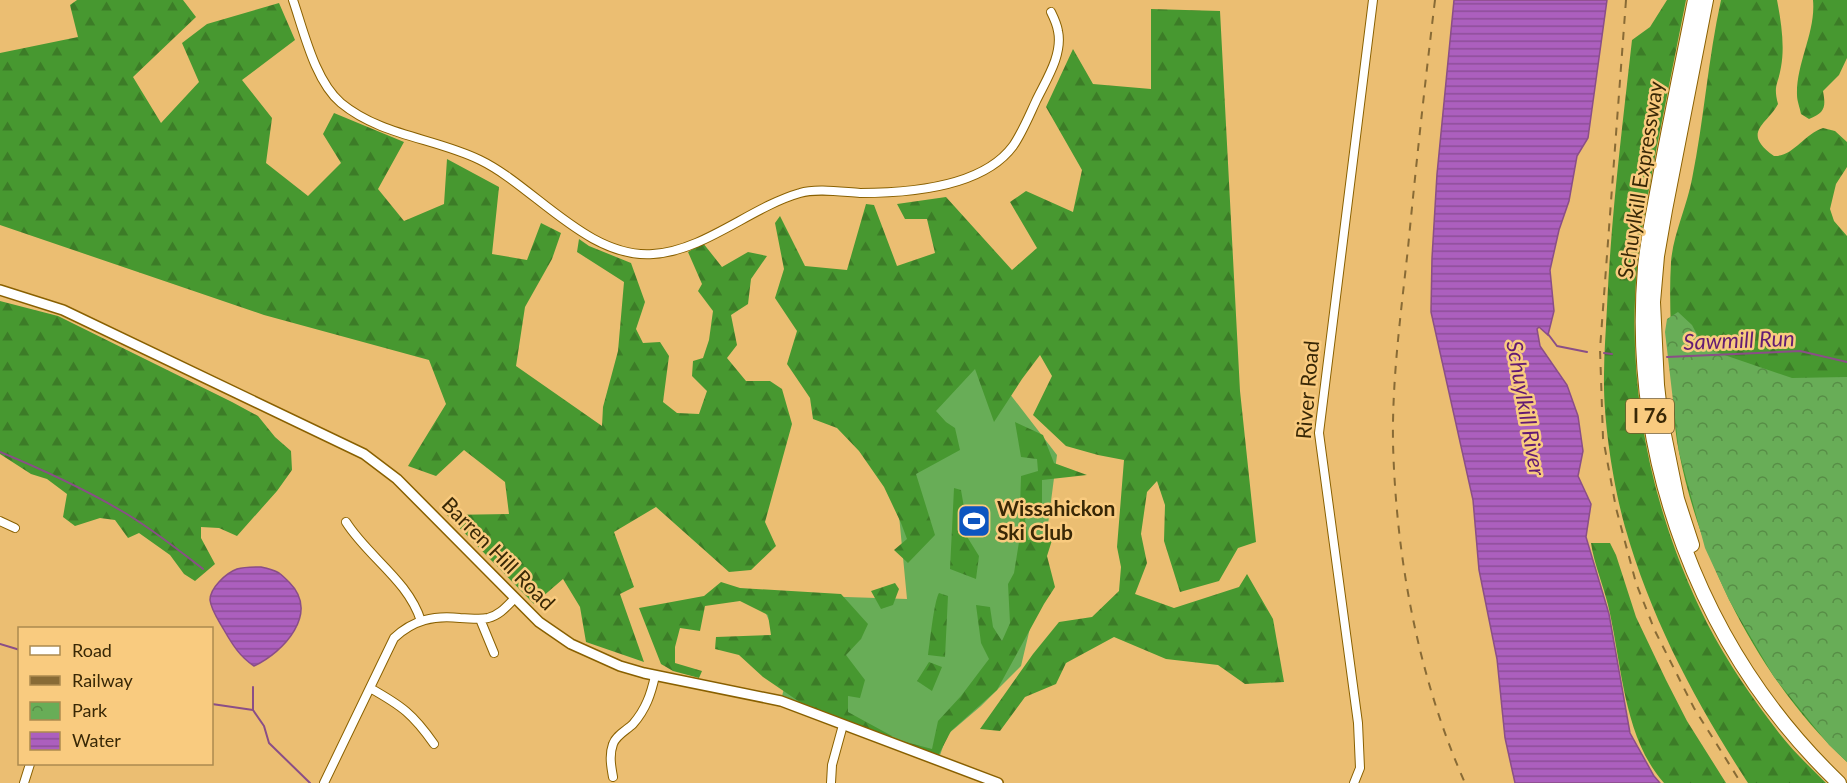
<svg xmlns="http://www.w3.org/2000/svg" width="1847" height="783" viewBox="0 0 1847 783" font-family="Lato,sans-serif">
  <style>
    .grass { fill: #68ad57 }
    .forest { fill: url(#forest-firs) }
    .park { fill: url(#park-crowns) }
    .water { fill: url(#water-rules); stroke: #8a4e87; stroke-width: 1.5 }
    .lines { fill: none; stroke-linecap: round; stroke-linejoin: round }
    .stream { stroke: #8a4e87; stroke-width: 2 }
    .minor-casing { stroke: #896000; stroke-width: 10 }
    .tertiary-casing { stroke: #896000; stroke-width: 12 }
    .motorway-casing { stroke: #896000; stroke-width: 16 }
    .minor { stroke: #fff; stroke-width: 8 }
    .tertiary { stroke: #fff; stroke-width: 9 }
    .motorway { stroke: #fff; stroke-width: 14 }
    .rail { stroke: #886b36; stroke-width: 2; stroke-dasharray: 8 8; stroke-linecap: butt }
    .labels { text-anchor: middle; stroke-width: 5; stroke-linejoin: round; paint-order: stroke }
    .shield { fill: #f9cb7f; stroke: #73592a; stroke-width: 1.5 }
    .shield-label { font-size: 20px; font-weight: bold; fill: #392806 }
    .street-label { font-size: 21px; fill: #392806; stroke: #f9cb7f }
    .poi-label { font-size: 21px; font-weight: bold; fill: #392806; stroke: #f9cb7f; text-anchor: start }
    .water-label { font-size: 22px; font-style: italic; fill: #631b73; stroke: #f9cb7f }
  </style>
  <defs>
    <pattern id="forest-firs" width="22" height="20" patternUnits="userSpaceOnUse" patternTransform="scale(1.5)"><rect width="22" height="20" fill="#479830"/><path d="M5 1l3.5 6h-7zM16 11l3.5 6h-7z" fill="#3c7c27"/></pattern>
    <pattern id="park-crowns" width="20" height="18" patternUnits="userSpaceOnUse" patternTransform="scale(1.5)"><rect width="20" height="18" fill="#68ad57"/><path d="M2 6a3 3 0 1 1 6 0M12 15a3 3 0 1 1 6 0" fill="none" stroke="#578d46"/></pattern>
    <pattern id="water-rules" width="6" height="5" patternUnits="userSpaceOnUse" patternTransform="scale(1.5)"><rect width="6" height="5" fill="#ac5fbe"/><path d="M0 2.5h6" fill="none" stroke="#8d4e98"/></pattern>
  </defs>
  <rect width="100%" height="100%" fill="#ebbe72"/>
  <path class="grass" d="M979,358L1003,385L1057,455L1040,586L1021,666L981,706L947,735L938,761L804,707L782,696L790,666L757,594L907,599L892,442L899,368Z"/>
  <path class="forest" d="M77,0H183L196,17L133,77L161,123L199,82L182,43L207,24L279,3L295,40L242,80L272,118L266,163L308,196L341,163L323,134L334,113L404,142L378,189L404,221L444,204L447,159L499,187L492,254L527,260L541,223L561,233L552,259L525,307L516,366L602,426L603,407L618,351L624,282L577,252L579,239L589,246L631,263L645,302L636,329L643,343L660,342L669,356L663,402L677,413L699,414L707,391L692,376L693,361L703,358L709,340L713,311L698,291L702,284L688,252L703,243L722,267L748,252L767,256L751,279L748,304L731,315L737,345L727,358L746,381H770L782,389L792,424L765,522L776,546L751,570L729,572L656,507L614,532L634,587L620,594L644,662L586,642L580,607L563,579L534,604L447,515L509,514L505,482L464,450L436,476L408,466L446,404L429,360L264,315L0,225V53L78,37L70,5Z
    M1667,0H1686C1676,50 1666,101 1656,151C1649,190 1641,229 1637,268C1626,390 1652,514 1707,623C1727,662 1753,699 1779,733C1793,751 1810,767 1826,783H1748L1746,780C1695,701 1651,619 1625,527C1613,484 1603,420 1604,375C1604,352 1606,329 1607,307C1611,217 1622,129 1632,40L1650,27Z
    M1721,0H1777C1781,21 1785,46 1781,67C1778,85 1773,85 1778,104C1768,124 1740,132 1774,156C1793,157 1804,134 1823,128L1835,131L1847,142V167L1836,184L1830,209L1834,221L1847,236V762C1763,684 1701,565 1679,452C1673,423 1673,392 1672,362C1671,329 1669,295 1671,262C1673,235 1687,206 1692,179C1704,120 1708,59 1721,0Z
    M1813,0H1847V58L1839,75L1823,91C1826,107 1825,113 1809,119L1801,114C1800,108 1797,101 1797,95C1796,63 1816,32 1813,0Z
    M1151,9L1220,11L1240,391L1256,542L1238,548L1219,581L1180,592L1164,541L1165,505L1157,481L1147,492L1141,534L1147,563L1135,594L1174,608L1239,587L1247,574L1273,619L1284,682L1245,684L1218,665L1166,659L1114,637L1066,663L1056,684L1025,697L1000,731L980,729L1033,654L1059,622L1092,617L1119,591L1121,567L1117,547L1124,460L1098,455L1066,446L1033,415L1052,376L1040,355L1022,379L994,422L975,369L936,411L946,422L955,428L960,450L916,474L935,535L908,563L894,550L907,539L901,523L884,487L859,451L837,428L813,419L810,398L787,364L797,331L775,298L784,269L775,223L780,216L805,266L847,270L866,204L874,205L897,266L935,253L927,219H905L897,204L946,197L1012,270L1037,248L1010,202L1026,191L1073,212L1082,170L1046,107L1073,49L1093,84L1151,89Z
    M0,301L58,316L232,402L258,416L275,437L291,451L292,470L277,491L237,536L219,528L201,527V538L215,564L195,581L184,574L170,555L139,533L128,538L115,520L100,518L75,526L63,517L67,494L47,479L31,474L0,454Z
    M1015,422L1043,435L1054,463L1087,475L1042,480V503L1024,512L1028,540L1053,537L1047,556L1055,587L1044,604L997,690L951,731L938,756L898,743V740L932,749L938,721L961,696L989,659L981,643L976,605L990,607L993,627L1002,641L1010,623L1008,584L1014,573L1019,542L1021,476L1038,471L1037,459L1021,457Z
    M954,488L961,490L966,519L961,527L979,556L976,579L950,569Z
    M1591,543H1610L1616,555L1636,617L1666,680L1687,721L1726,783H1664C1623,737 1622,663 1608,605C1603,584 1594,564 1591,543Z
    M721,582L740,588L841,594L868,624L861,639L846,655L865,680L860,698L848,696V712L892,736L889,738L810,709L763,677L739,655L715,649L716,637L771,635L768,615L740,601L705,606L700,631L680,628L675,647V663L702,671L699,678L673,671L661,664L639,608L704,596Z
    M895,583L899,589L893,605L881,609L871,591Z
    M939,593L948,596L945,657L928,655C930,642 934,601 939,593Z
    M929,662L942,667L932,691L917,681Z"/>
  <path class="park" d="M1678,312L1692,325L1704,348L1792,378L1847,377V762L1829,745L1774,677L1729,600L1705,548L1679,452L1665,332L1667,319Z"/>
  <path class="water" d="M1454,0H1607L1588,138L1577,156L1569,201L1559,230L1550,270L1554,311L1548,335L1539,327L1537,329L1540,346L1567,385L1578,416L1583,451L1578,476L1591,504L1586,537L1609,614L1630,733L1654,776L1660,783H1515L1505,738L1497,659L1479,570L1473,500L1431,312L1432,258L1437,174Z
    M261,567C266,568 274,570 279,573C282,575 286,579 289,582C320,613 284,652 254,666C240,657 232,644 224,630C219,621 211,610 210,600C210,588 226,573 237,569C244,567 254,567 261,567Z"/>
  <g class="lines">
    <path class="stream" d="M1548,334L1557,346L1587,352
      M1604,353L1612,354
      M1667,357L1800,351L1847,362
      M0,452C41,469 82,488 120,510C150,527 177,549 203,569
      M0,644L20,650
      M253,687V710
      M212,704L253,710L264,726L269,743L310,783"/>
    <g class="minor-casing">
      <path id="minor" d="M293,0C304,32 315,81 341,103C381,136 435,138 480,160C534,186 588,259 653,254C704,251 751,207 800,193C816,188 843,192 860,193C908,193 982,188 1013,146C1022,133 1029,116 1036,101C1046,80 1063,55 1058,31C1057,25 1054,18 1051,12
        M0,521L15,528
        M346,522C368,557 408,580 421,621
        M480,619L494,653
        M370,688C402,706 413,714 434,744
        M613,777C611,766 609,755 613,744C616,735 627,730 633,724C646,709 651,694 655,676
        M24,783L30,764
        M324,783L394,638C413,620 434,615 460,618C469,618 479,620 488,618C500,615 507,606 515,598
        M831,783L832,765L843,725
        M1354,783L1360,768L1358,723L1319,433L1373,0"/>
    </g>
    <g class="tertiary-casing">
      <path id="tertiary" d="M0,290L63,310L364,454L397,479L539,622L571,644L620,666L644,673L781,701L998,783"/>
    </g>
    <g class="motorway-casing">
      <path id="motorway" d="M1695,0C1683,61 1670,121 1659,182C1654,210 1648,238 1645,267C1629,458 1700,650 1839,783
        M1692,545L1677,499L1661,420L1657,385L1653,302L1657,256L1665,210L1706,0"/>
    </g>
    <use href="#minor" class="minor"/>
    <use href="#tertiary" class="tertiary"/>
    <use href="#motorway" class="motorway"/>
    <path class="rail" d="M1435,0C1425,83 1416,165 1408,248C1401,313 1392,378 1393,443C1396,558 1418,677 1465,783
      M1626,0L1600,349L1603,438L1616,508L1636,583L1655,631L1694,708L1741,783"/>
  </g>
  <defs>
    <g id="stadium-square" transform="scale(1.725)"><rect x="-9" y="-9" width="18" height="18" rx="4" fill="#0d55c0" stroke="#f9cb7f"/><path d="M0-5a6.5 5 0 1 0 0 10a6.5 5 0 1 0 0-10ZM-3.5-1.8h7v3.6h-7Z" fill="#fff"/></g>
  </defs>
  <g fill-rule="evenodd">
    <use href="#stadium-square" x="974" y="521"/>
  </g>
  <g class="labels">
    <rect class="shield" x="1626" y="399" width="48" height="34" rx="4.5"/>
    <g class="shield-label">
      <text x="1650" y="423">I 76</text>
    </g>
    <g class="street-label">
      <text transform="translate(1641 180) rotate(-81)" y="7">Schuylkill Expressway</text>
      <text transform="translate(1308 390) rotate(-85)" y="7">River Road</text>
      <text transform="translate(498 554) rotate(45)" y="7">Barren Hill Road</text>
    </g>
    <g class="poi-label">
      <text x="997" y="516">Wissahickon<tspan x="997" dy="24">Ski Club</tspan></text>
    </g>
    <g class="water-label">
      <text transform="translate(1739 340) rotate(-2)" y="8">Sawmill Run</text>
      <text transform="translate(1526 408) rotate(80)" y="8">Schuylkill River</text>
    </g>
  </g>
  <rect x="18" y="627" width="195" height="138" fill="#f9cb7f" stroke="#ac8a4f" stroke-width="1.5"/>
  <rect x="30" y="646" width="30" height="9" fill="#ffffff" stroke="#ac8a4f" stroke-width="1.5"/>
  <text x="72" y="657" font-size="18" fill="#392806">Road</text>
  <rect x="30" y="676" width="30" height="9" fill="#886b36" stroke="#ac8a4f" stroke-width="1.5"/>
  <text x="72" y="687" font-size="18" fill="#392806">Railway</text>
  <rect x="30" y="702" width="30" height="18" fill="url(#park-crowns)" stroke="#ac8a4f" stroke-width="1.5"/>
  <text x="72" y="717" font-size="18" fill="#392806">Park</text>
  <rect x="30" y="732" width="30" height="18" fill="url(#water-rules)" stroke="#ac8a4f" stroke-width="1.5"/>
  <text x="72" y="747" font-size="18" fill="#392806">Water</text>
</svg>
